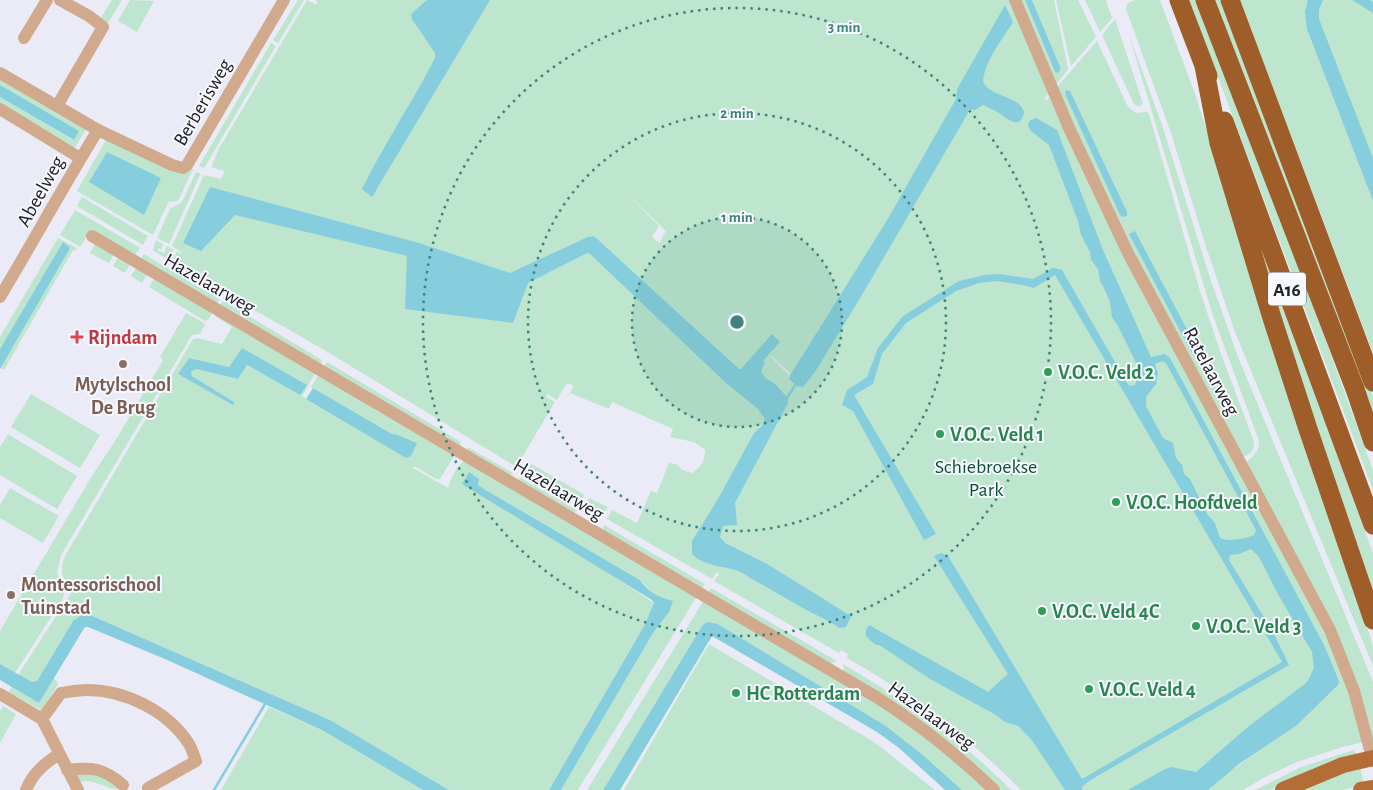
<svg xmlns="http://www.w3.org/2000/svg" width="1373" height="790" viewBox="0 0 1373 790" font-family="'Alegreya Sans',sans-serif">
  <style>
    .green { fill: #bee5ce; fill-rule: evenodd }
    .water { fill: #86cedd; fill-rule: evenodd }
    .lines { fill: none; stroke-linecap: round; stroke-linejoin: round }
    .stream { stroke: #86cedd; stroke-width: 2.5 }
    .minor { stroke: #d1a98d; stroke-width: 12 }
    .major { stroke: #b46d36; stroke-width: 16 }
    .highway { stroke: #9e5d29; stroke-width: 19 }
    .ring { fill: none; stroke: #3e847d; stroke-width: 2.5; stroke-dasharray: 2.5 5 }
    .health-dot { fill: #e0444e; stroke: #f8f9ff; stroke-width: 2 }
    .education-dot { fill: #8d6e63; stroke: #f8f9ff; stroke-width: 2 }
    .leisure-dot { fill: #2e9e5b; stroke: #f8f9ff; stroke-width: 2 }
    .labels { text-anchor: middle; stroke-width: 4; stroke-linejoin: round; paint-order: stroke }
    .shield { fill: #f8f9ff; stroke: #616266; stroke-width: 1 }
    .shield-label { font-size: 19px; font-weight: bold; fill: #202124 }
    .street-label { font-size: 20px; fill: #202124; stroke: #f8f9ff }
    .health-label { font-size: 20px; font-weight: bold; fill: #be3a42; stroke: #f8f9ff; text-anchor: start }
    .leisure-label { font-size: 20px; font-weight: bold; fill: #27864d; stroke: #f8f9ff; text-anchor: start }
    .education-label { font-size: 20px; font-weight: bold; fill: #785e54; stroke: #f8f9ff }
    .park-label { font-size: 20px; fill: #085234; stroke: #f8f9ff }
    .centre { fill: #3e847d; stroke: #f8f9ff; stroke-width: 2.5 }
    .ring-label { font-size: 15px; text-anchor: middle; font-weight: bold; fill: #3e847d; stroke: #f8f9ff; stroke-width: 4; stroke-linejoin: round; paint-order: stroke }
  </style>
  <rect width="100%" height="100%" fill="#eaebf6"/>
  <path class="green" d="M112,0H122L108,23L100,19Z
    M130,0L154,1L137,32L118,21Z
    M298,0H304L278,43L273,40Z
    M307,0L316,5L318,2L315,0H1010L1048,94L1045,98L1046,101L1049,97L1337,656L1364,742L1342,747L1297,762L1267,776L1243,790H1208L1224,776L1254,754L1339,681L1331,663L1197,790H1021C969,737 911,694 847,658L848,654L841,650L839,653L714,581L719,574L717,572L712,579L607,519L612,510L637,523L651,491L657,493L669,463L676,464L682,470L692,473C701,467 705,461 705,450L694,442L670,437L673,429L612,402L609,409L570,393L574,386L567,383L557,400L547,394L546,397L555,402L518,464L515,466L326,351L171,262L177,251L180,254L181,252L172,246L204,175L221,179L225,171L211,167L220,147ZM621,188L666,231L659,243L652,237L659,226ZM779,342L769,354L790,373L789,375L761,347Z
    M1020,0H1025L1055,72L1058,73L1061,69L1032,0H1054L1068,68L1067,71L1055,86Z
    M1056,0H1078L1096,37L1071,66Z
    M1085,0H1106L1111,15L1113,17L1100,32Z
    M1134,0H1160L1195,94L1373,646V666L1235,332L1206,247L1171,133L1126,9L1127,4Z
    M1189,0H1196L1305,284L1373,470V490Z
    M1212,0H1223L1354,344L1373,397V425Z
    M1240,0H1373V353Z
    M1115,19L1143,104L1140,106H1136L1133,102L1102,35Z
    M1129,35L1162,125L1210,278L1238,357L1371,677L1373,682V739L1368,719L1246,463C1253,455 1259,453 1259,441L1212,313Z
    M1097,41L1128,107L1136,113L1147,112L1149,114L1199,288L1221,354L1254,442C1254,450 1251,456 1242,456L1157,299L1056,88Z
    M271,43L276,46L204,168L199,166Z
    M0,76L86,129L74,149L0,104V97L73,140L78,131L0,85Z
    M107,138L193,169L178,201L172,202L169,201L153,235L77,191Z
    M196,172L201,174L200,175L169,244L157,238L170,209L182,202Z
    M1235,179L1373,553V597Z
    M82,197L148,236L143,245L77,206Z
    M75,210L140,248L135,255L91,229L80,247L60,235Z
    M58,238L77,248L75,251L73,250L4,370L0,368L63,243L0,349V337Z
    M156,240L163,244L161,250L158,248V251L164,253L167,246L174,250L168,260L153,250Z
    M95,244L114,254L109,263L90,253Z
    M144,254L219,299L218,304L141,259Z
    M118,258L130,264L125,273L113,266Z
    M136,268L147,275L142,283L131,276Z
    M154,279L213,312L208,320L205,321L149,287Z
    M222,302H225L322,360L321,365L220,306Z
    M186,313L204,323L205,325L200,334L192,335L61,555L57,572L64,594L62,600L15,673L0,664V631L92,476L117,438L163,360L160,357Z
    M217,313L316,372L302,396L406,458L411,456L395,434H392L311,387L319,374L377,411L455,454L440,479H436L414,466L413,468L448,488C450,479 457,466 464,461L697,596L578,790H561L653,633L669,612L640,580L484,489L478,485L469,472L466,479L654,603L644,626L549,790H449L330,720L90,615L73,621L37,681L32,682L18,675L71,593C62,580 59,571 65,556L193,339L197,338L222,344L232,327L215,316ZM242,348L300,395L247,365L238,379L196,369L191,372L192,376L234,402L178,374L189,358L229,367Z
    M327,362L461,442L459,446L324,367Z
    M31,394L100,435L80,468L11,427Z
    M8,434L77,476L57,509L0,475V447Z
    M468,447L513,473L509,475L465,451Z
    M528,462L585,495L582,500L578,502L525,472L524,468Z
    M519,477L577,510L573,513L519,481Z
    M10,488L59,516L43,543L0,518V505Z
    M589,498L608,507L604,513L600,514L585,506Z
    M604,525L705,584L701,590L603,531Z
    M711,588L837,661L829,664L707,594Z
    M704,600L894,712L990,790H962L924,756L886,726L718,624L702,626L603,790H587Z
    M709,644L874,742L935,790H624Z
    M843,664C904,700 961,739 1011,790H1000L844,672Z
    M54,678L58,684L44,708L41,710L8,692L12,687L39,703Z
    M3,706L16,714L0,743V711Z
    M269,707L322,730L423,790H221Z
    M1354,750L1357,755L1290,780L1271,790H1255L1301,767Z
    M1360,766L1364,785L1342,790H1291Z
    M97,772L121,789C110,790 106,786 96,783C90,781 85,781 79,782L75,773Z"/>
  <path class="water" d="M427,0H490L372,197L362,189C384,144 412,103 435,58V53L412,19L411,14Z
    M1025,0H1032L1061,69L1058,73L1055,72Z
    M1308,0H1323L1319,10V19L1373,158V201L1307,29L1305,12Z
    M1352,0H1370L1373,2V13Z
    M1005,5L1013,22C1002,40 985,60 983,82C992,98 1019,95 1024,112C1021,131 1007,119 999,113C994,110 988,107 983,105L975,110L968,109V113L862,295L815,372L803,387L797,386L789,379L791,374L886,222L956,99L957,89Z
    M0,85L79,131L74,140L0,97Z
    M1067,90L1070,91L1127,212V216L1123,217L1120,215L1066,96L1065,92Z
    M1036,118L1057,130L1103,250L1151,357L1165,354L1170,358L1324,645L1339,681L1338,685L1297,725L1239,764L1208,790H1128L1163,770L1171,767L1196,772L1249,726L1305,684L1309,679L1314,667L1312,652L1279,596L1259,557L1251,549L1239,554L1230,555L1229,560L1273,632L1289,665L1089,781L1082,787V790H1065L1031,739L1018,726L1005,722L996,715L930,679L881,646L874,644L866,636V630L869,625L988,692L1008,674L934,556L941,553L948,556L1082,779L1282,662L1055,275L1034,288L1023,285L997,281L979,283L956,291L906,323L882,354L873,384L854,395L936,534L924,540L853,411L842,405L847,390L867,377L878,348L903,316L959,281L985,275L999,274L1033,279L1053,268L1062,270L1127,383L1130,386L1135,385L1140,371L1118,326L1112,317L1110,302L1103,286L1100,281L1098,269L1091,260L1090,252L1081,235L1078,221L1049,145L1031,131L1028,126L1029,121ZM1162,361L1166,363L1256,530L1254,535C1245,539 1228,542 1220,538L1215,523L1207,514L1190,479L1184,474L1182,465L1176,458L1173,443L1163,438L1146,406V397L1156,384L1158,373L1155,364Z
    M107,152L161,178L144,215L89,182Z
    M210,187L419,243L510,273L588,237L594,236L739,369H741L772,334L780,342L763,361L765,362L761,371L765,378L774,383L788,398V403L735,503L737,525L723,526L720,537L725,543L767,564L851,616L846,627L839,628C830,621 822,618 812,613C791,602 771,589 750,578C735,564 707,570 692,554V541L718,499L754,433L762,426L765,419L758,409L725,382L590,254L587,253L528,283L513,323L405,309L407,256L235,215L201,251L183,243Z
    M1135,231L1201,356L1199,359H1196L1188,346L1129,234Z
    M63,242L70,248L0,369V349Z
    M242,348L307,385L300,395L247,365L238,379L196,369L191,372L192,376L234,402L233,405L178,374L189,358L229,367Z
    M313,388L392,434H395L417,443L411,456L406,458L306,399Z
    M469,472L479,479L478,485L484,489L640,580C649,593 658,597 673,601L669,612L653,633L561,790H549L644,626L654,603L652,600L462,484Z
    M83,614L90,615L330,720L449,790H423L322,730L165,659L88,627H85L83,630L39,703L0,680V664L32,682L37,681L73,621Z
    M707,622L718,624L886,726L924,756L962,790H945L899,748L877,732L712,636L620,790H603L702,626Z"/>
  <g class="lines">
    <path class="stream" d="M787,398L797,382
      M214,790L265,704"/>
    <path class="minor" d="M1015,0L1069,128L1129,255L1330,630L1354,691L1373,761
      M24,38L47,0
      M0,73L98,130L172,165L183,168L187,165L284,0
      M57,106L103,27L89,16L60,0
      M0,109L80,158
      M92,236L878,698C920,725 958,755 994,790
      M0,297C33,242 64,185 98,130
      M0,694L42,719L78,790
      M42,719L61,693C69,692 78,690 87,690C125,690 168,711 189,744C192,749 194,756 196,761L148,788V790
      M67,770C92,767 104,768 123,785
      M26,790C33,773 44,764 59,754"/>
    <path class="major" d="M1283,790L1343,765L1373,758
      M1361,790L1373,788"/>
    <path class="highway" d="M1179,0L1208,76
      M1205,0L1355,389L1373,442
      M1230,0L1373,382
      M1204,66L1219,143L1272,318L1308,429L1373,620
      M1224,121L1373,525"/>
  </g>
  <circle cx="737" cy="322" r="105" fill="#3e847d" fill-opacity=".12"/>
  <g class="ring">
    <circle cx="737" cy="322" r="105"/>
    <circle cx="737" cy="322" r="209"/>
    <circle cx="737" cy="322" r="314"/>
  </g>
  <path class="health-dot" d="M74.5 329.5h5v5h5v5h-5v5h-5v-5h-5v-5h5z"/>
  <g class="education-dot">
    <circle cx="123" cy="364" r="5"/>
    <circle cx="11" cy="595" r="5"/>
  </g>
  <g class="leisure-dot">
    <circle cx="1048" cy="372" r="5"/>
    <circle cx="940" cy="434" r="5"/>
    <circle cx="1116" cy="502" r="5"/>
    <circle cx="1042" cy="611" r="5"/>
    <circle cx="1196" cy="626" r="5"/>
    <circle cx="1089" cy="689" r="5"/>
    <circle cx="736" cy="693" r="5"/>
  </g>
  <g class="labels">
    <rect class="shield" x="1268" y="272.5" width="38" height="33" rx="4"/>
    <g class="shield-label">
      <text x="1287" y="296">A16</text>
    </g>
    <g class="street-label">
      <text transform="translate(202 102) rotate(-60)" y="7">Berberisweg</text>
      <text transform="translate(40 191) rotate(-61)" y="7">Abeelweg</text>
      <text transform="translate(210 283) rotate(30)" y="7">Hazelaarweg</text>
      <text transform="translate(1212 371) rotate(62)" y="7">Ratelaarweg</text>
      <text transform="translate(559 489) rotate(31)" y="7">Hazelaarweg</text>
      <text transform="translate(932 715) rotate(36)" y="7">Hazelaarweg</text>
    </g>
    <g class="health-label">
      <text x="88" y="344">Rijndam</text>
    </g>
    <g class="leisure-label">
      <text x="1058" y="379">V.O.C. Veld 2</text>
      <text x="950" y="441">V.O.C. Veld 1</text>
      <text x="1126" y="509">V.O.C. Hoofdveld</text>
      <text x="1052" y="618">V.O.C. Veld 4C</text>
      <text x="1206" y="633">V.O.C. Veld 3</text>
      <text x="1099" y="696">V.O.C. Veld 4</text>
      <text x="746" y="700">HC Rotterdam</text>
    </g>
    <g class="education-label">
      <text x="123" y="391">Mytylschool<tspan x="123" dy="23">De Brug</tspan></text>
      <text x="21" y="591" text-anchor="start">Montessorischool<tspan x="21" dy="23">Tuinstad</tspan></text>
    </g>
    <g class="park-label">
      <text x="986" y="473">Schiebroekse<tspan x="986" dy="23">Park</tspan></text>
    </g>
  </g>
  <circle cx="737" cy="322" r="8" class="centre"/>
  <g class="ring-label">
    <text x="844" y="32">3 min</text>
    <text x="737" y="118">2 min</text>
    <text x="737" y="222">1 min</text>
  </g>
</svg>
